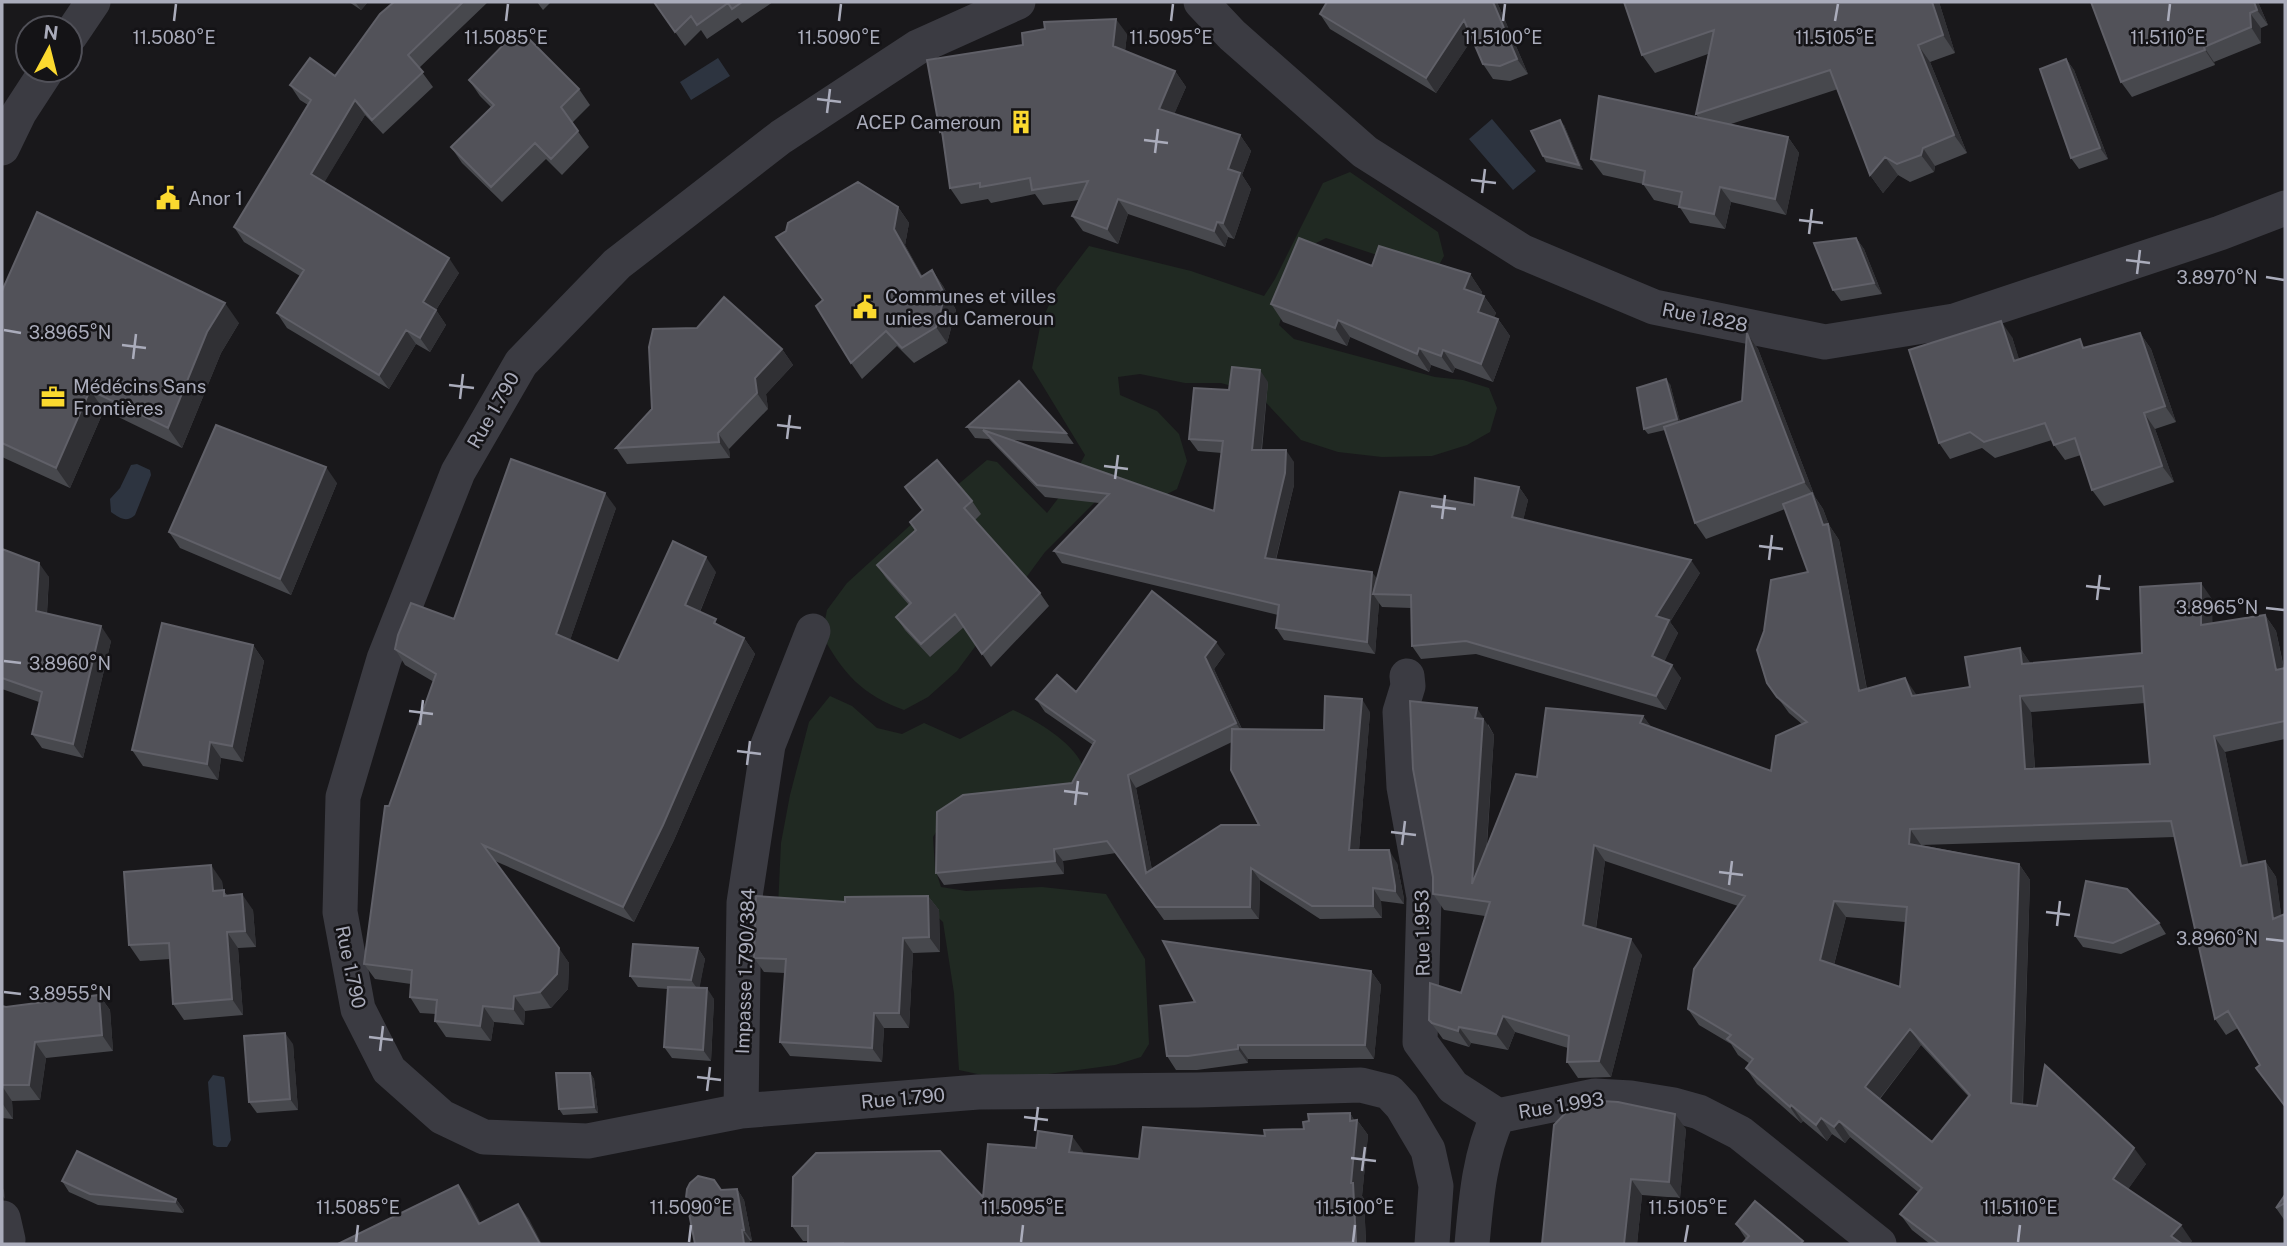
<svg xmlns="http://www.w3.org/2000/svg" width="2287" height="1246" viewBox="0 0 2287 1246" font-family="'Public Sans',sans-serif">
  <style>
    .green { fill: #202922 }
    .water { fill: #2d3440 }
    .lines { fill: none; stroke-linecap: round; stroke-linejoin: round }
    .minor { stroke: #3b3b42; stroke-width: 35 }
    .wall { fill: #47484d; fill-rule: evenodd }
    .shaded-wall { fill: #303034 }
    .building { fill: #525259; stroke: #606068; stroke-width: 2; fill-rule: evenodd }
    .ticks { fill: none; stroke: #aaacbb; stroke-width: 2.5 }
    .labels { text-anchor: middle; stroke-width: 5; stroke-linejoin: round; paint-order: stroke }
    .poi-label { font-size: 19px; fill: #aaacbb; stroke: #141316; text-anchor: start }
    .street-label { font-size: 19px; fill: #aaacbb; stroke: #141316 }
    .ticks-label { font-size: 18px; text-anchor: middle; fill: #aaacbb; stroke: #141316; stroke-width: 5; stroke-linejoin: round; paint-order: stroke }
  </style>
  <rect width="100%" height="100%" fill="#19181b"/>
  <path class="green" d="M1350,172L1438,232L1444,256L1434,274L1326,238L1302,250L1279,325L1294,339L1435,377L1463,380L1489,388L1497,408L1490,432L1467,445L1432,456L1382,457L1338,452L1301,440L1257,393L1221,383H1185L1140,374L1118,377L1120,395L1157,411L1179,434L1187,461L1177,489L1159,498L1097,500L1045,552L957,671L928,697L904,710C862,695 843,673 822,635L827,610L847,583L916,520L987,460L997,462L1047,513L1069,484L1085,455L1032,368L1041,322L1057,288L1089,246L1191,271L1264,296L1275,279L1323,183Z
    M830,696L852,706L877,728L902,734L924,723L960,739L1013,710C1034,719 1084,748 1084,774C1084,779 1081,786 1080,790L943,821L933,837L935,868L941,887L966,891L1042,887L1106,894L1145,959L1149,1044L1141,1057L1115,1065L1041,1075H982L959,1070L954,993L943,922L927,907H778L781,843L790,795L809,722Z"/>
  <path class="water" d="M718,58L730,76L691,100L680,82Z
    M1492,119L1536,171L1513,190L1469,139Z
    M137,464L150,470L151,475L135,515C126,523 120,518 111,512L110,499L120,488L131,465Z
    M213,1075L224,1077L225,1081L231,1140L227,1147H217L213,1145L208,1082Z"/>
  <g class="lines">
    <path class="minor" d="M1018,2L918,47L781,137L617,264L521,363L458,472L384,659L343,797L340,912L358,1009L389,1070L442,1117L484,1137L588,1141L741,1111L978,1092L1198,1090L1361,1085L1389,1092L1402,1106L1428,1150L1436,1186L1432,1244
      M1201,2L1232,35L1365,152L1523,252L1654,307L1825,342L1954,321L2220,233L2285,208
      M70,36L93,2
      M2,148L19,113L47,70
      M1407,676L1408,686L1400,712L1404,787L1424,897L1420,1042L1453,1087L1498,1116
      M741,1111L744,903L768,745L813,631
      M3,1218L8,1240L6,1244
      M1472,1244C1476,1201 1479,1156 1498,1116L1595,1096L1631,1098L1674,1105L1699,1112L1740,1133L1879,1244"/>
  </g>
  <path class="wall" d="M349,2H368L361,10Z
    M394,2H488L419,68L433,87L383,134L365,115L324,182L459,273L436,310L446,325L430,352L416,344L389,389L287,328L277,313L300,276L244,242L234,227L308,105L300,100L290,85L335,76Z
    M537,2H551L543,10Z
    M654,2H773L742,23L738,18L707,39L701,30L685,46Z
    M1327,2H1497L1528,74L1510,81L1493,79L1483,64L1472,39L1436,93L1330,29L1320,14Z
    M1624,2H1939L1955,53L1930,62L1967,153L1935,166L1934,172L1910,182L1898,175L1883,193L1870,175L1838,89L1731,124L1788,137L1799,153L1786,215L1731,202L1725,229L1690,223L1679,206L1654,200L1643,184L1603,175L1591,159L1698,117L1696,114L1708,54L1655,73L1642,55Z
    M2258,2L2268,25L2261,28V43L2214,62L2215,65L2132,97L2121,82Z
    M1127,34L1125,51L1175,71L1186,87L1174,114L1240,135L1251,151L1242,175L1251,189L1234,239L1228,237L1225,247L1128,214L1118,244L1083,231L1072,216L1079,200L1043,205L1035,194L991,203L988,199L961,204L950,188L942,135L940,132Z
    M2066,59L2074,70L2108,159L2079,169L2071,158Z
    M469,80L579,89L590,105L572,123L589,147L562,175L546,159L502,202L462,163L451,147L491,107L480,96Z
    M1564,125L1583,170L1546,162L1543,156Z
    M898,207L909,223L905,245L922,276L932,270L943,286L956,310L947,343L914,363L897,346L862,379L851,363L823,300Z
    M1856,238L1864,249L1882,294L1841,301L1833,290Z
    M1372,266L1470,274L1482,292L1481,295L1484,296L1496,313L1494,317L1498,319L1510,336L1493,382L1455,368L1453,373L1431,365L1429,372L1350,337L1347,346L1283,322L1271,304Z
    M2,291L239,323L221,353L182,448L104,410L70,488L2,457Z
    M1747,333L1758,349L1815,497L1823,509L1829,525L1839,540L1867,689L1917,695L1970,687L2020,648L2030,663L2142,653L2212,599V623L2265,615L2276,631L2284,668H2285V739L2225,752L2248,865L2265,861L2276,877L2281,915L2285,914V1107L2256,1068L2260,1065L2238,1028L2226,1035L2215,1019L2175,837L1921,845L2019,864L2030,880L2023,1105L2146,1164L2128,1189L2192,1241L2189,1244H1930L1912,1230L1900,1214L1918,1192L1850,1137L1845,1143L1832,1134L1827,1141L1803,1121L1801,1123L1757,1084L1746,1068L1750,1064L1738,1055L1731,1044L1699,1025L1688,1009L1738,906L1605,861L1596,929L1642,955L1611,1077L1578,1078L1567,1062L1568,1048L1515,1032L1508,1050L1471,1043L1469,1047L1443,1039L1429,1020L1461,993L1485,916L1444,910L1433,894L1488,724L1494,735L1487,846L1537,777L1643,716L1651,727L1771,771L1802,724L1789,713L1767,683L1808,572L1785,509L1706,539L1695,523L1665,430L1648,434L1644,429L1670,384L1680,422L1742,401ZM2145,703L2150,764L2035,768L2031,712ZM1846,917L1905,922L1900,987L1834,965ZM1921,1045L1969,1097L1932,1142L1880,1099Z
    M2140,333L2151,349L2176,422L2155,429L2174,482L2104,506L2092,490L2081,455L2065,460L2054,445L2052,440L1995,458L1982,448L1950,459L1939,443L2012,337L2019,360L2085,347Z
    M782,349L793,365L766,394L768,409L729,449L730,458L627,464L616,448Z
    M1268,382L1262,450L1294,462V485L1276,560L1377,578L1474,505L1519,487L1528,500L1523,520L1700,573L1670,622L1678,633L1664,661L1681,678L1666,710L1476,654L1421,659L1412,646L1411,608L1382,607L1379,603L1375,654L1284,640L1276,628L1278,615L1062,563L1054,551L1099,503L1045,497L989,439L975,438L967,427L1066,433L1074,444L1012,440L1214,511L1222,453L1198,451L1189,439L1229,390Z
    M337,483L291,595L180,548L169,532Z
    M905,487L972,501L981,514L975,520L1040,593L1049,606L991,667L964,627L930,657L905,630L896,617L909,605L886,578L877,565L915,531L910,522L923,511Z
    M616,508L570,640L618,661L716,572L700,612L722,627L744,638L755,654L674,840L634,922L495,861L569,963L568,989L551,1008L525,1011L524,1025L494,1022L491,1041L446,1037L435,1021L436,1014L420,1013L410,997L411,984L375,979L364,964L434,682L405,665L395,649L454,619Z
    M2,549L49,577L47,614L111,641L83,758L42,748L32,734L39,702L2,689Z
    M253,645L264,661L243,762L221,758L218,780L143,766L132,750Z
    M1225,654L1214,669L1242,729L1324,730L1370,712L1359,850L1397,863L1404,899V904L1381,901L1382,918L1320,919L1260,880L1259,919L1164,920L1116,853L1063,861L1064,874L944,885L936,873L1072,783L1093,745L1045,712L1036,699L1076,692ZM1232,742L1259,825L1152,870L1136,788Z
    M222,881L223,890L227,895L253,910L256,947L238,948L243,1015L184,1020L173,1004L170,959L140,961L129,945Z
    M928,896L939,910L940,952L913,953L909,1028H884L882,1062L790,1056L780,1042L785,973L764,972L754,958L845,902Z
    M2159,923L2166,934L2121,954L2083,947L2075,936Z
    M698,948L705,959L699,988L714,999L711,1061L672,1058L664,1047L668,989L638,987L630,976Z
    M1371,971L1381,985L1374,1059H1248V1063L1197,1070H1176L1167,1056L1195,1002Z
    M99,995L110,1010L113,1051L46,1058L40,1100L12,1101L13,1119L2,1118V1006L6,1007Z
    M293,1044L298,1110L257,1113L249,1102Z
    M590,1073L594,1079L598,1113L563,1115L559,1109Z
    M1350,1113L1354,1120H1357L1368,1135L1362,1196L1364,1199L1366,1244H808V1241H803L792,1226L983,1197L1036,1148L1083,1151L1082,1153L1139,1159L1304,1129Z
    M1686,1129L1680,1198L1642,1195L1637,1244H1542Z
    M62,1181L176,1199L184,1210L183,1213L98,1205L69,1192Z
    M737,1189L744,1200L752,1241H750V1244H695L721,1190Z
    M2285,1195V1221L2276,1208Z
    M1736,1224L1804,1244L1746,1239Z"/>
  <path class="shaded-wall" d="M355,2H368L361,10Z
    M1493,2H1497L1528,74L1517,59Z
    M1932,2H1939L1955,53L1943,35Z
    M2254,2H2258L2268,25L2257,10Z
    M2250,13L2261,28V43L2251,27Z
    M1116,19L1127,34L1124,61L1113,46Z
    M1464,20L1475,35L1436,93L1426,78Z
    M1918,45L1930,62L1967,153L1954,135Z
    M2204,47L2214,62L2215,65L2205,50Z
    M2066,59L2074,70L2108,159L2100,148Z
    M1175,71L1186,87L1170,124L1159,109Z
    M355,100L365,115L321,188L311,174Z
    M1560,120L1564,125L1583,170L1579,165Z
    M1240,135L1251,151L1242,175L1251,189L1234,239L1223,223L1228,169Z
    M1788,137L1799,153L1786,215L1775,199Z
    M1923,148L1935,166L1934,172L1921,155Z
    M1885,157L1898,175L1883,193L1870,175Z
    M1720,187L1731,202L1725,229L1714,214Z
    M1118,199L1128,214L1118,244L1107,229Z
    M898,207L909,223L905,245L932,293L921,277L894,229Z
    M1217,222L1228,237L1225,247L1214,231Z
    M1856,238L1864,249L1882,294L1874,283Z
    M449,258L459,273L436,310L446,325L430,352L420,338L423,302Z
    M932,270L943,286L956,310L947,343L936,327Z
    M1470,274L1482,292L1476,306L1464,289Z
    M1484,296L1496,313L1490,329L1478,312Z
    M225,303L239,323L221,353L182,448L168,428L207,332Z
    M1498,319L1510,336L1493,382L1481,364Z
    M1338,320L1350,337L1347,346L1335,328Z
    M2001,321L2012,337L2025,377L2014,361Z
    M406,330L416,344L389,389L379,375Z
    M1747,333L1758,349L1815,497L1804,482Z
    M2140,333L2151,349L2176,422L2165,406Z
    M1419,348L1431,365L1429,372L1417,354Z
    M782,349L793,365L766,394L768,409L757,393L755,378Z
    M1443,350L1455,368L1453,373L1441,356Z
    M1260,370L1268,382L1260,462L1252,450Z
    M1666,379L1670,384L1681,425L1677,419Z
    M90,390L104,410L70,488L56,468Z
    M2144,413L2155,429L2174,482L2162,466Z
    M718,433L729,449L730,458L719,442Z
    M1286,450L1294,462V485L1273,570L1265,558Z
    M326,467L337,483L291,595L280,579Z
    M1519,487L1528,500L1521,530L1512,517Z
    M605,493L616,508L567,649L556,634Z
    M1812,493L1823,509L1829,525L1839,540L1870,707L1859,691L1823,525Z
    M706,557L716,572L696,621L685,605Z
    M1691,560L1700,573L1670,622L1678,633L1661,669L1652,656L1656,616Z
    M39,563L49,577L46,625L36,611Z
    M1372,572L1381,584L1373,594L1379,603L1375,654L1367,642Z
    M2201,583L2212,599L2213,641L2201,625Z
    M2265,615L2276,631L2285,674L2276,670Z
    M101,626L111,641L83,758L73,744Z
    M744,638L755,654L674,840L634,922L623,907Z
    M1216,642L1225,654L1214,669L1245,736L1236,723L1205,657Z
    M253,645L264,661L243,762L232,746Z
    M2020,648L2031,664H2022Z
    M1672,665L1681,678L1666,710L1656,696Z
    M1905,678L1916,694L1923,712L1912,696Z
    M2020,696L2031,712L2036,785L2025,769Z
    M1362,699L1370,712L1358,863L1349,850Z
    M1477,708L1494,735L1483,900L1472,884L1475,718Z
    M1643,716L1655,732L1640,723Z
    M2214,736L2225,752L2252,882L2241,866Z
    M210,742L221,758L218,780L207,764Z
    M1128,775L1136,788L1155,886L1146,873Z
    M1910,829L1921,845L1920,860L1909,844Z
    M1594,845L1605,861L1594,941L1583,925Z
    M1054,849L1063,861L1064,874L1055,861Z
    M1389,850L1397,863L1404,899V904L1395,891Z
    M2265,861L2276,877L2284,935L2273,919Z
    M2019,864L2030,880L2022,1119L2011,1103Z
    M211,865L222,881L224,907L213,891Z
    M1251,868L1260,880L1259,919L1250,907Z
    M1373,888L1381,901L1382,918L1373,906Z
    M242,894L253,910L256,947L245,931Z
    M928,896L939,910L940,952L929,937Z
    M1834,901L1846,917L1831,976L1820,960Z
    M227,932L238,948L243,1015L232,999Z
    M903,938L913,953L909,1028L899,1013Z
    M1631,939L1642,955L1611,1077L1599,1061Z
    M559,948L569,963L568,989L551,1008L540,992Z
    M698,948L705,959L699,991L691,980Z
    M1371,971L1381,985L1374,1059L1365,1045Z
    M707,988L714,999L711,1061L703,1050Z
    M99,995L110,1010L113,1051L102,1035Z
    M514,996L525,1011L524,1025L513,1009Z
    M483,1006L494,1022L491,1041L480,1026Z
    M874,1013L884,1028L882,1062L872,1048Z
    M1503,1016L1515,1032L1508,1050L1496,1034Z
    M1459,1027L1471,1043L1469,1047L1458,1031Z
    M1910,1029L1921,1045L1876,1103L1865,1087Z
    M285,1033L293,1044L298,1110L290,1099Z
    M35,1042L46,1058L40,1100L29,1085Z
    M1238,1045L1248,1059V1063L1238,1049Z
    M590,1073L594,1079L598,1113L594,1107Z
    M2,1086L12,1101L13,1119L2,1103Z
    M1791,1105L1803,1121L1801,1123L1790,1107Z
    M1350,1113L1356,1123L1357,1120L1368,1135L1362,1196L1364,1199L1366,1244H1357L1356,1242L1351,1183Z
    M1675,1114L1686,1129L1680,1198L1669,1182Z
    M1821,1118L1832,1134L1827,1141L1816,1125Z
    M1839,1121L1850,1137L1845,1143L1834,1127Z
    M1072,1136L1083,1151L1080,1167L1069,1152Z
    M2134,1148L2146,1164L2124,1195L2113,1179Z
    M1631,1179L1642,1195L1637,1244H1624Z
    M458,1185L469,1200L489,1239L479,1224Z
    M2,1187L4,1190L5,1199L2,1195Z
    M737,1189L744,1200L752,1241L744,1230Z
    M176,1199L184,1210L183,1213L175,1202Z
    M518,1204L529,1219L542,1244H540Z
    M2181,1225L2192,1241L2189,1244H2177L2171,1236Z
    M742,1230L750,1241V1244H744Z"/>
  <path class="building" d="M394,2H463L408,55L423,72L372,120L355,100L311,174L449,258L423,302L436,310L420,338L406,330L379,375L277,313L304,270L234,227L311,100L290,85L310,58L335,76L380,14Z
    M654,2H742L732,9L728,3L697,25L691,16L675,32Z
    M1327,2H1493L1517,59L1500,66L1483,64L1464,20L1426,78L1320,14Z
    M1624,2H1932L1943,35L1918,45L1954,135L1923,148L1921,155L1897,164L1885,157L1870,175L1830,70L1696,114L1714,30L1642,55Z
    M2091,2H2254L2257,10L2250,13L2251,27L2204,47L2205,50L2121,82Z
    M1116,19L1113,46L1175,71L1159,109L1240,135L1228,169L1240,173L1223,223L1217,222L1214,231L1118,199L1107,229L1072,216L1088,181L1032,190L1030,178L980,187V183L950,188L942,131L940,132L927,60L1023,45L1022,33L1045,29L1044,22Z
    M519,29L579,89L561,107L578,131L551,159L535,143L491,187L451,147L494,105L469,80Z
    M2066,59L2100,148L2071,158L2040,69Z
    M1599,96L1788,137L1775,199L1720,187L1714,214L1679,207L1682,192L1643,184L1645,171L1591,159Z
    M1560,120L1579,165L1543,156L1531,131Z
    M858,182L898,207L894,229L921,277L932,270L945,295L936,327L902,348L886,331L851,363L816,306L823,300L776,237L786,231L788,223Z
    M37,212L225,303L207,332L168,428L90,390L56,468L2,443V291Z
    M1299,238L1372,266L1379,246L1470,274L1464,289L1484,296L1478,312L1498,319L1481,364L1443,350L1441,356L1419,348L1417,354L1338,320L1335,328L1271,304Z
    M1856,238L1874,283L1833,290L1814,243Z
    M724,297L782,349L755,378L757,393L718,433L719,442L616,448L652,409L649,347L653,329L697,328Z
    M2001,321L2014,361L2080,339L2083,348L2140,333L2165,406L2144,413L2162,466L2092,490L2075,438L2054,445L2045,423L1984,442L1970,432L1939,443L1909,350Z
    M1747,333L1804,482L1695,523L1664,427L1742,401Z
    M1232,367L1260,370L1252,450H1286L1285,473L1265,558L1372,572L1367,642L1276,628L1279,605L1054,551L1109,494L1037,485L983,430L1214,511L1223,441L1189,439L1194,388L1229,390Z
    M1666,379L1677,419L1644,429L1637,388Z
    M1019,381L1066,433L967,427Z
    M216,425L326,467L280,579L169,532Z
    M511,459L605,493L556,634L618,661L673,541L706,557L685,605L716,619L714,623L744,638L663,825L623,907L483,845L559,948L557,974L540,992L514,996L513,1009L483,1006L480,1026L435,1021L437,1000L410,997L412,970L364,964L385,806H389L436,674L395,649L398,635L411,603L454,619Z
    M937,460L972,501L964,508L1040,593L982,654L955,614L921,644L896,617L911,603L877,565L916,530L910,522L923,510L905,487Z
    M1475,478L1519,487L1512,517L1691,560L1656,616L1669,620L1652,656L1672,665L1656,696L1466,641L1412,646L1411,595L1373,594L1400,492L1474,505Z
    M1812,493L1823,525L1828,524L1859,691L1905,678L1912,696L1970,687L1965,657L2020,648L2022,664L2142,653L2140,587L2201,583V625L2265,615L2276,670L2285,668V721L2214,736L2241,866L2265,861L2273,919L2285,914V1106L2256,1068L2260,1065L2228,1011L2215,1019L2171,821L1910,829L1909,844L2019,864L2011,1103L2037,1106L2045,1065L2134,1148L2113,1179L2181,1225L2171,1236L2182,1244H1940L1900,1214L1922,1188L1839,1121L1834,1127L1821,1118L1816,1125L1791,1105L1790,1107L1746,1068L1753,1059L1727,1039L1731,1035L1688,1009L1694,969L1745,896L1594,845L1583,925L1631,939L1599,1061L1567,1062L1569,1036L1503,1016L1496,1034L1459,1027L1458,1031L1432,1023L1429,1020L1430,983L1461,993L1490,902L1433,894V877L1413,769L1410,701L1477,708L1475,718L1483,719L1472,884L1516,774L1537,777L1546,708L1643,716L1640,723L1771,771L1776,736L1807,722L1777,697L1767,683L1757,650L1764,631L1771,580L1808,572L1783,504ZM2143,686L2150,764L2025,769L2020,696ZM1834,901L1907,907L1900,987L1820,960ZM1910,1029L1970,1095L1932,1142L1865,1087Z
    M2,549L39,563L36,611L101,626L73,744L32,734L42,692L2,678Z
    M1152,591L1216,642L1205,657L1236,723L1128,775L1146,873L1221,825H1259L1231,770L1232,729L1324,730L1325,696L1362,699L1349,850H1389L1395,886V891L1373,888V906H1312L1251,868L1250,907H1156L1107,841L1054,849L1055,861L936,873L937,812L963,795L1072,783L1095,741L1036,699L1057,675L1076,692Z
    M162,623L253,645L232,746L210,742L207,764L132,750Z
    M211,865L213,891L224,890V896L242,894L245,931L227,932L232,999L173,1004L169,943L129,945L124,872Z
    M2086,881L2127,889L2159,923L2113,943L2075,936Z
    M756,896L845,902V897L928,896L929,937L903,938L899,1013H874L872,1048L780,1042L786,959L754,958Z
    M1163,941L1371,971L1365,1045H1238V1049L1188,1056H1167L1160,1006L1195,1002Z
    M633,944L698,948L691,980L630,976Z
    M668,987L707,988L703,1050L664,1047Z
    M99,995L102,1035L35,1042L29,1085H2V1006L6,1007Z
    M285,1033L290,1099L249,1102L244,1036Z
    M556,1073H590L594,1107L559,1109Z
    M1585,1100L1618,1102L1675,1114L1669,1182L1631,1179L1624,1244H1542L1554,1125L1575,1103Z
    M1350,1113V1121L1357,1120L1351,1183H1353L1356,1242L1277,1244H841L844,1243L828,1244H808V1226H792L793,1177L816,1153L940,1151L983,1197L988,1144L1036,1148L1038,1131L1072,1136L1069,1152L1139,1159L1143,1127L1265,1136L1264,1130L1304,1129L1303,1122L1309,1121L1308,1114Z
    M77,1151L176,1199L175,1202L90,1194L62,1181Z
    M698,1176L714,1180L721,1190L737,1189L744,1230H742L744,1244H695L686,1198L687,1189L690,1183Z
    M458,1185L479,1224L518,1204L540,1244H338Z
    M2285,1195V1203L2276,1208Z
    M1755,1201L1803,1241L1800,1244H1742L1749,1236L1736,1224Z"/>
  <path class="ticks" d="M174,21L176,4M506,21L508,4M839,21L841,4M1171,21L1173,4M1503,21L1505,4M1835,21L1838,4M2168,21L2170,4M817,99L841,102M827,113L830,89M1144,140L1168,143M1155,153L1158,129M1471,180L1496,183M1482,193L1485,169M1799,220L1823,223M1809,234L1812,209M2126,260L2150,263M2137,274L2140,250M2266,277L2284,280M4,330L21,333M122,345L146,348M133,359L136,334M449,385L474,388M460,399L463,374M777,425L801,428M787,439L790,415M1104,466L1128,469M1115,479L1118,455M1431,506L1456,509M1442,519L1445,495M1759,546L1783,549M1769,560L1772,535M2086,586L2110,589M2097,600L2100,575M2266,608L2284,610M4,661L21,663M409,711L433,714M420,725L423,700M737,751L761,754M747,765L750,741M1064,791L1088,794M1075,805L1078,781M1391,832L1416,835M1402,845L1405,821M1719,872L1743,875M1729,885L1732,861M2046,912L2070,915M2057,926L2060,901M2266,939L2284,941M4,992L21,994M369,1037L393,1040M380,1051L383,1026M697,1077L721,1080M707,1091L710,1067M1024,1117L1048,1120M1035,1131L1038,1107M1351,1158L1376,1161M1362,1171L1365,1147M356,1242L358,1225M689,1242L691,1225M1021,1242L1023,1225M1353,1242L1355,1225M1685,1242L1688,1225M2018,1242L2020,1225"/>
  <defs>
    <g id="building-bare" transform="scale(1.89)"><path d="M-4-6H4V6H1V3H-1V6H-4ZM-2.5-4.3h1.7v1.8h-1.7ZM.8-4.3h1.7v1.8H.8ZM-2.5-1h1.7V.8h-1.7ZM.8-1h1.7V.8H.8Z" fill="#fbd92f" stroke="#141316" stroke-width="2.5" paint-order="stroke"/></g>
    <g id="civic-bare" transform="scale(1.89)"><path d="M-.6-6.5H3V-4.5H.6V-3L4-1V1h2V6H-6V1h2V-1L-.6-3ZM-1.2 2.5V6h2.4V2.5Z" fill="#fbd92f" stroke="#141316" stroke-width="2.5" paint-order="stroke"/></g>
    <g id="office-bare" transform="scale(1.89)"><path d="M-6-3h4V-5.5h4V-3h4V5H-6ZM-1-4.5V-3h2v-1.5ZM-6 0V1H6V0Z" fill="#fbd92f" stroke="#141316" stroke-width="2.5" paint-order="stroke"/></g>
  </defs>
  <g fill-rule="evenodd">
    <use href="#building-bare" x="1021" y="122"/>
    <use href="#civic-bare" x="168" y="198"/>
    <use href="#civic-bare" x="865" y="307"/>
    <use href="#office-bare" x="53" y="397"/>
  </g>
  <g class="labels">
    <g class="poi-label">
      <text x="1001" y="129" text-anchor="end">ACEP Cameroun</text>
      <text x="188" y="205">Anor 1</text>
      <text x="885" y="303">Communes et villes<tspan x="885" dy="22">unies du Cameroun</tspan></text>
      <text x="73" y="393">Médécins Sans<tspan x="73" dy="22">Frontières</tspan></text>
    </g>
    <g class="street-label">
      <text transform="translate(1705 317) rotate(11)" y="7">Rue 1.828</text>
      <text transform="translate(493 410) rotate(-60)" y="7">Rue 1.790</text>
      <text transform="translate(1422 933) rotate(-91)" y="7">Rue 1.953</text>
      <text transform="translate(351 967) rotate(78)" y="7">Rue 1.790</text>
      <text transform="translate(745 971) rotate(-88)" y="7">Impasse 1.790/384</text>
      <text transform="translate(903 1098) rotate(-5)" y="7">Rue 1.790</text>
      <text transform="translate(1561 1105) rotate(-9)" y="7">Rue 1.993</text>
    </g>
  </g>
  <g class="ticks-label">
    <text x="174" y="44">11.5080°E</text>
    <text x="506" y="44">11.5085°E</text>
    <text x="839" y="44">11.5090°E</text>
    <text x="1171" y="44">11.5095°E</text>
    <text x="1503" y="44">11.5100°E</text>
    <text x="1835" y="44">11.5105°E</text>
    <text x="2168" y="44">11.5110°E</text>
    <text x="2217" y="284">3.8970°N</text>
    <text x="70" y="339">3.8965°N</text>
    <text x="2217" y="614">3.8965°N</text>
    <text x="70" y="670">3.8960°N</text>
    <text x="2217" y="945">3.8960°N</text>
    <text x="70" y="1000">3.8955°N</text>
    <text x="358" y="1214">11.5085°E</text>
    <text x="691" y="1214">11.5090°E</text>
    <text x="1023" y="1214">11.5095°E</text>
    <text x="1355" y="1214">11.5100°E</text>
    <text x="1688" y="1214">11.5105°E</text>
    <text x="2020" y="1214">11.5110°E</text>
  </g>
  <rect width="2287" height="1246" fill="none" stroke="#aaacbb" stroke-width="7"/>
  <g transform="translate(49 49) rotate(7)"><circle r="33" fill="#141316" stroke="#505058" stroke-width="2"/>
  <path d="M0-5L12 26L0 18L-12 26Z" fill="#fbd92f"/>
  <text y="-10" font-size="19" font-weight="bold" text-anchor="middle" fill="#aaacbb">N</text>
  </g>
</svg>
